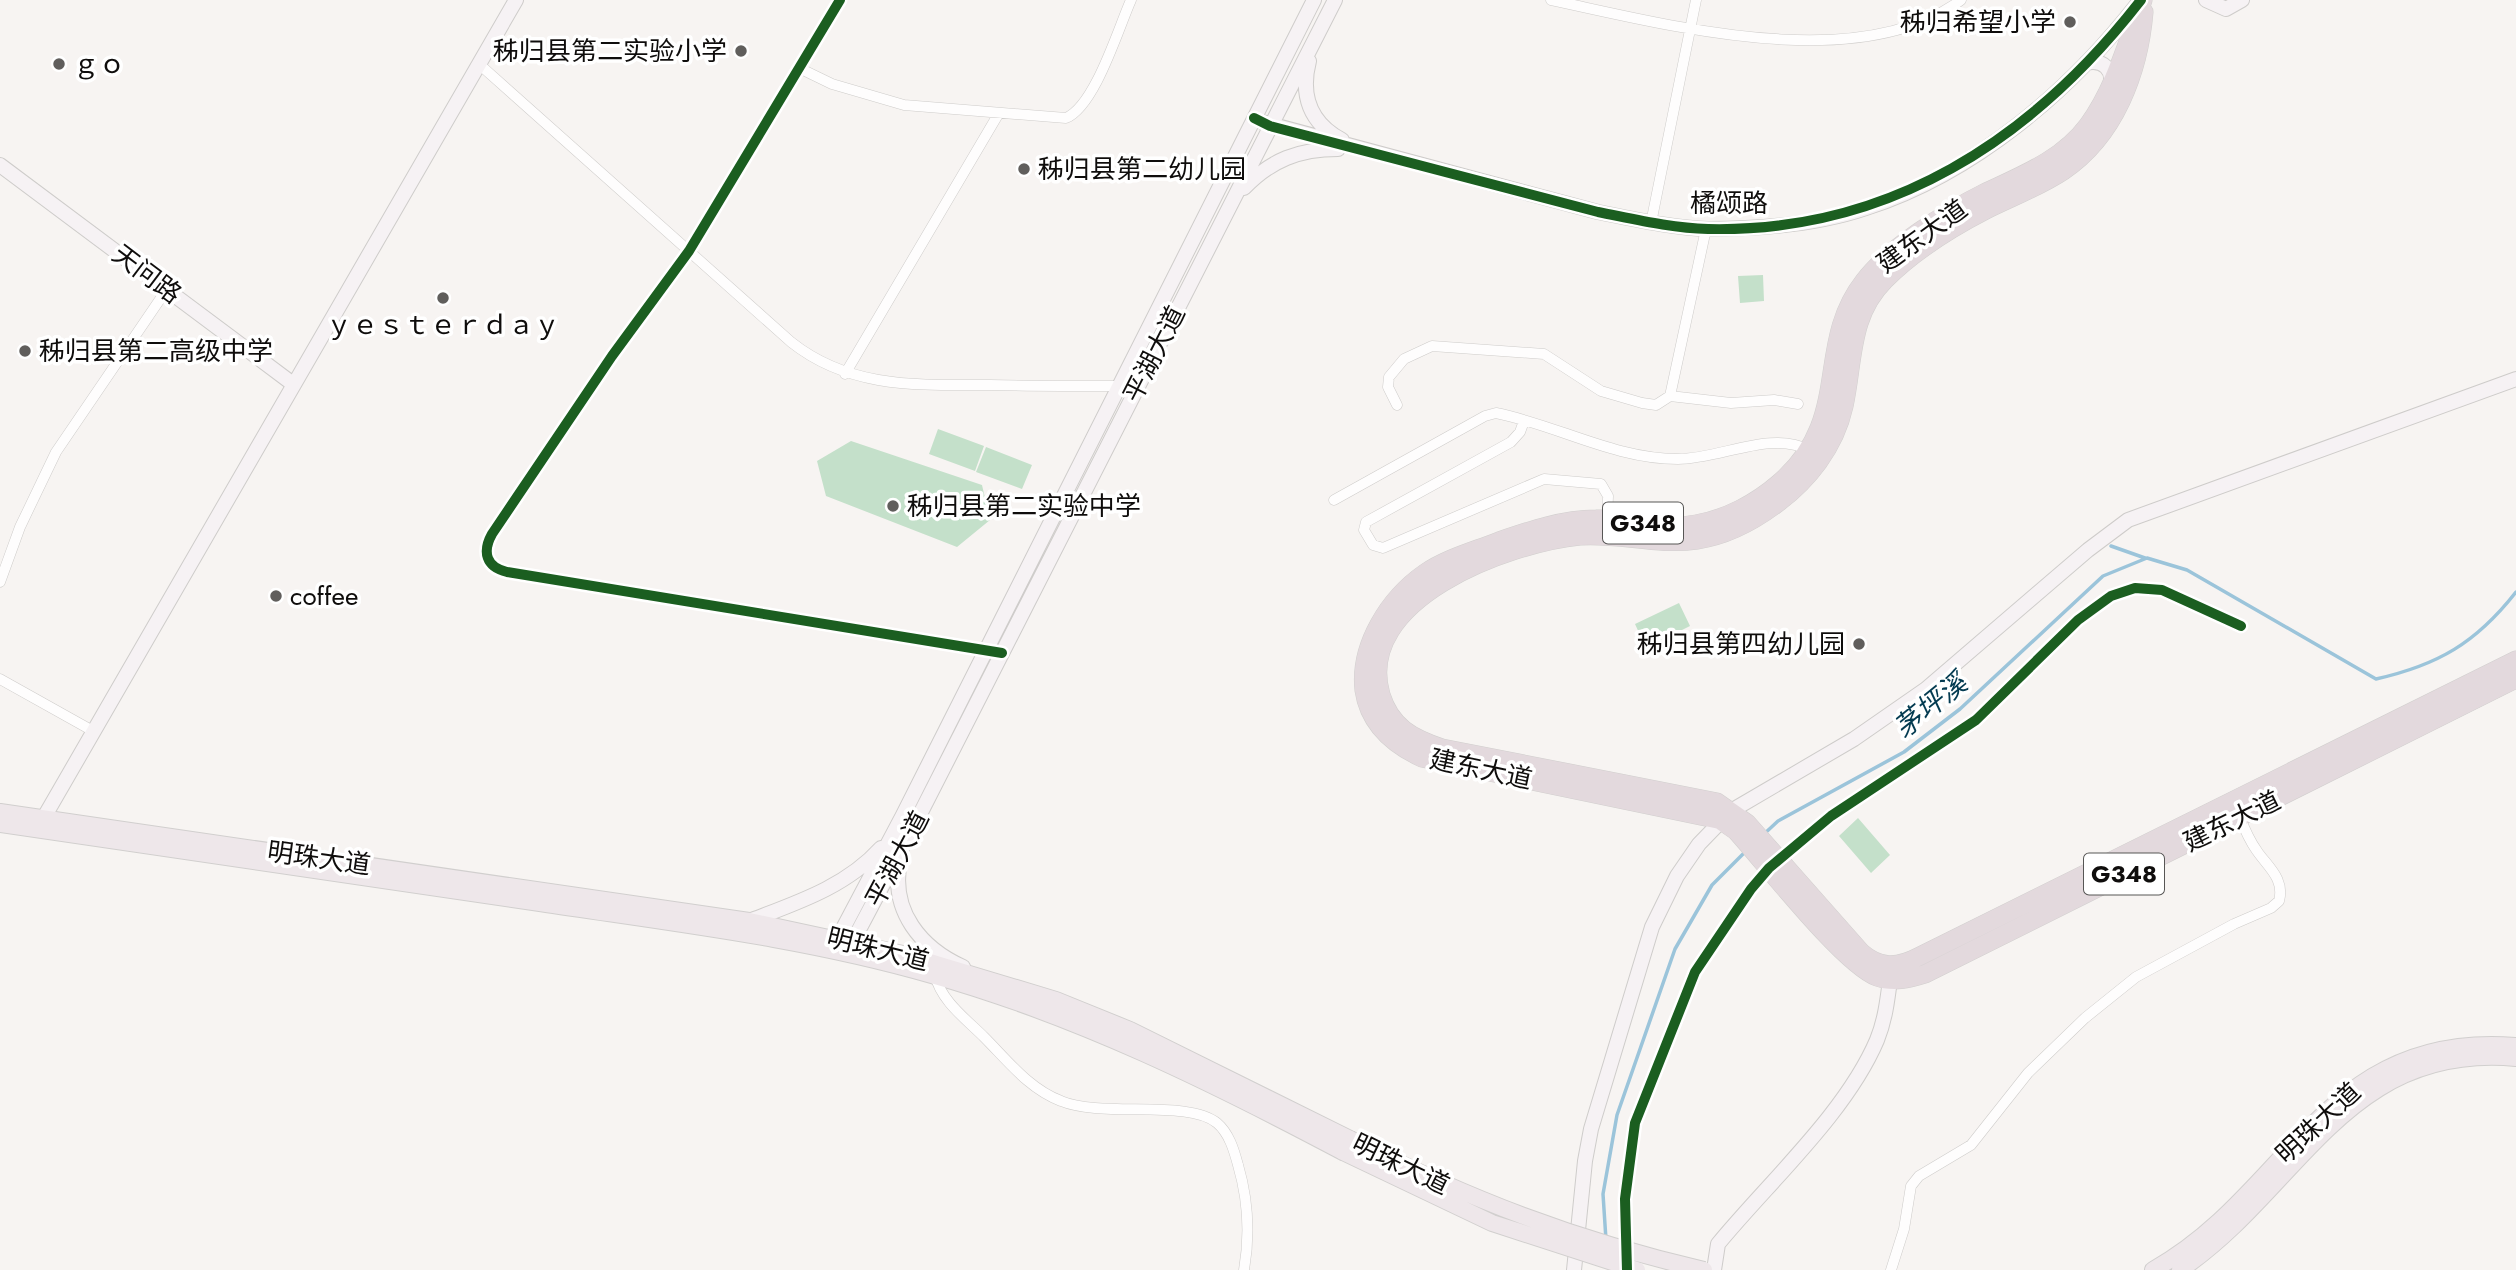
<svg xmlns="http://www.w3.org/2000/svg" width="2516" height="1270" viewBox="0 0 2516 1270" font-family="Jost,'Noto Sans SC',sans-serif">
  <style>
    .green { fill: #c4e0ca }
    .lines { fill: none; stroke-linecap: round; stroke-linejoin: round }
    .stream { stroke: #9bc4da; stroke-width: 3.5 }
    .street-casing { stroke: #ceccca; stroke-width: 11 }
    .secondary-casing { stroke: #ceccca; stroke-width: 16 }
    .primary-casing { stroke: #d1cfce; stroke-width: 18 }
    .highway-casing { stroke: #d1cfce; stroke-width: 19 }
    .street { stroke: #fefdfd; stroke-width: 10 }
    .secondary { stroke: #f6f2f4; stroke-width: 14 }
    .primary { stroke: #eee7ea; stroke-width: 16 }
    .highway { stroke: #e3d9dd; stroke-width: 18 }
    .primary-bridge-casing { stroke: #d1cfce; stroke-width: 18; stroke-linecap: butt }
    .primary-bridge { stroke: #eee7ea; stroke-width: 16 }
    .cycleway-casing { stroke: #fff; stroke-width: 15 }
    .cycleway { stroke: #1b5e20; stroke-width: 10 }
    .poi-dot { fill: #605e5c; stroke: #fff; stroke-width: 2.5 }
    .labels { text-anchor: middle; stroke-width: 7; stroke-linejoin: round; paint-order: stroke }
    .shield { fill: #fff; stroke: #575655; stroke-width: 2 }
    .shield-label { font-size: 24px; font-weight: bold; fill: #0f0d0c }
    .poi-label { font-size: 26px; fill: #0f0d0c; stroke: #fff; text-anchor: start }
    .street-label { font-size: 26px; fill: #0f0d0c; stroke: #fff }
    .water-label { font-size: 28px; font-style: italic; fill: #043b51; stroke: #fff }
  </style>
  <rect width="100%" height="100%" fill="#f7f4f2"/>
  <path class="green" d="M1763,275L1764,301L1740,303L1738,276Z
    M938,429L984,446L975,471L929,454Z
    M851,441L982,485L990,520L957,547L826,496L817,461Z
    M986,447L1032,465L1022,489L976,472Z
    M1679,603L1690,626L1646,648L1635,624Z
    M1858,818L1890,855L1871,873L1839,836Z"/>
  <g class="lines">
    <path class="stream" d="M2111,546L2145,558
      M1763,835L1778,821L1904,752L1960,709L2103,576L2147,558L2187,570L2376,679C2438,665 2476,643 2516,592
      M1606,1240L1603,1194L1617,1115L1675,949L1712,885L1745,852"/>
    <g class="street-casing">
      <path id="street" d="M840,0L689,251L612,356L492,534C482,552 486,567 507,572L1002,653
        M1551,0C1665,24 1858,77 1961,0
        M479,64L791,342C850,389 918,385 990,385C1033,386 1076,386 1119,386L1136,391
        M799,68L832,84L904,105L1066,118C1095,106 1118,29 1131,0
        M1651,223L1696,0
        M845,374L999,113
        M1670,396L1706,229
        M1397,405L1388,387L1389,377L1404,359L1432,346L1544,354L1601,391L1642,403L1656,405L1670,396L1731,403L1774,400L1798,404
        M1524,421L1520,432L1511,442L1366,522L1364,530L1373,545L1383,548L1544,479L1601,484L1608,496L1607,521
        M1334,500L1485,416L1496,413C1557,425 1614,459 1678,459C1721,459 1770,430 1809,450
        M0,582L20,527L56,452L167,289
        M0,679L93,731
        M935,975C941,1001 966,1019 984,1037C1007,1060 1029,1089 1061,1101C1102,1118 1188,1099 1217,1123C1229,1133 1234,1150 1238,1165C1248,1199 1250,1235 1244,1270
        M1626,1252L1625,1199L1635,1123L1695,972L1751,889L1769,868L1831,816L1976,720L2078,620L2111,596L2135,588L2162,590L2241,626
        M1891,1270L1904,1229L1911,1186L1919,1176L1971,1145L2028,1073L2085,1018L2136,977L2234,924L2271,908L2279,901C2285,879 2268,867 2257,851C2249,840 2244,828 2239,815"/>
    </g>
    <g class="secondary-casing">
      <path id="secondary" d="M1314,0L903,815L838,938L841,951L853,941L916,822L1335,0
        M2206,0L2226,9L2242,0
        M1309,61C1300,96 1310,123 1342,140
        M2086,63C2103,59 2115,70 2110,87
        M1262,122L1598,212C1634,219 1671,228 1708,229C1761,229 1816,225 1866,208C1975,173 2071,90 2139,2
        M0,165L293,384
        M1244,188C1271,160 1299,149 1338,149
        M39,826L516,0
        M900,862C890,911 921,948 963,967
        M749,921C796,903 846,887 881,848
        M1574,1270L1585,1161L1591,1129L1652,927L1677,876L1699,844L1731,811L1854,739L1926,689L2088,550L2128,520L2516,379
        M1714,1270L1718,1244C1769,1182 1846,1113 1877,1040C1886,1018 1888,995 1891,972"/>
    </g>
    <g class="primary-casing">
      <path id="primary" d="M0,812L749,921L903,954L1056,1000L1130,1030L1350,1139
        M0,824C180,851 360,877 540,903C672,923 804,938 932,975C1077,1016 1211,1082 1343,1152
        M2153,1270C2291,1193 2324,1030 2516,1046
        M2180,1270C2300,1189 2345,1042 2516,1058"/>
    </g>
    <g class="highway-casing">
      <path id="highway" d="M2143,0C2127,42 2115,88 2088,125C2062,160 2022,175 1984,193C1946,212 1890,247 1864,281C1813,346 1854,419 1779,483C1756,503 1726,519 1696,524C1663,530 1629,518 1596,519C1563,519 1531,530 1499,541C1474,551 1447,558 1425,573C1389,598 1359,645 1364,690C1369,724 1392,744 1422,758L1720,820L1736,831C1765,863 1843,964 1877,977C1893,983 1909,979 1925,974L2516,679
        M2144,12C2139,72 2115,136 2063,171C2039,187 2012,197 1986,210C1951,228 1912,253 1885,280C1849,316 1854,360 1844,406C1835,447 1808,481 1775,505C1752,522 1725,536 1697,540C1658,546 1619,533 1580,536C1509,543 1353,599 1381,695C1391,727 1412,738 1442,748L1717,802L1747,823L1861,952C1879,968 1897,968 1918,957L2516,660"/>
    </g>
    <use href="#street" class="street"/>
    <use href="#secondary" class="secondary"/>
    <use href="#primary" class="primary"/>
    <use href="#highway" class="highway"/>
    <g class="primary-bridge-casing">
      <path id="primary-bridge" d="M1350,1139C1469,1199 1574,1240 1704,1270
        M1343,1152L1492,1223L1637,1270"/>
    </g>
    <use href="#primary-bridge" class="primary-bridge"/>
    <g class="cycleway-casing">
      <path id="cycleway" d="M840,0L689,251L612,356L492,534C482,552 486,567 507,572L1002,653
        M1254,118L1270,126L1598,212C1634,219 1671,228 1708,229C1889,233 2032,140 2141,0
        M1627,1270L1625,1199L1635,1123L1695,972L1751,889L1769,868L1831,816L1976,720L2078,620L2111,596L2135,588L2162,590L2241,626"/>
    </g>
    <use href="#cycleway" class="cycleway"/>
  </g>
  <g class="poi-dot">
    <circle cx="2070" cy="22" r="7"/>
    <circle cx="741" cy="51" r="7"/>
    <circle cx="59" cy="64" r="7"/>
    <circle cx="1024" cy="169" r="7"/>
    <circle cx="443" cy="298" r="7"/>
    <circle cx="25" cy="351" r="7"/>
    <circle cx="893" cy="506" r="7"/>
    <circle cx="276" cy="596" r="7"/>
    <circle cx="1859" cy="644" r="7"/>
  </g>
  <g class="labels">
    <g class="shield">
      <rect x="1603" y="502.5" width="80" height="41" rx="5"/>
      <rect x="2084" y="853.5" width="80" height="41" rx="5"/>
    </g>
    <g class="shield-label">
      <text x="1643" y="531">G348</text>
      <text x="2124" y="882">G348</text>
    </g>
    <g class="poi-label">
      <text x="2056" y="31" text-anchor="end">秭归希望小学</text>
      <text x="727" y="60" text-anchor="end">秭归县第二实验小学</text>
      <text x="73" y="73">ｇｏ</text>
      <text x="1038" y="178">秭归县第二幼儿园</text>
      <text x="443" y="334" text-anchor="middle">ｙｅｓｔｅｒｄａｙ</text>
      <text x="39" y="360">秭归县第二高级中学</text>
      <text x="907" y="515">秭归县第二实验中学</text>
      <text x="290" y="605">coffee</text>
      <text x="1845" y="653" text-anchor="end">秭归县第四幼儿园</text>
    </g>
    <g class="street-label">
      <text x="1729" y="212">橘颂路</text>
      <text transform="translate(1922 236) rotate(-36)" y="9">建东大道</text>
      <text transform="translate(147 274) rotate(37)" y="9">天问路</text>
      <text transform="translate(1154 354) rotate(-63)" y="9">平湖大道</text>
      <text transform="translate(1481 769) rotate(12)" y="9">建东大道</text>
      <text transform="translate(2232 821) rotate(-26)" y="9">建东大道</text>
      <text transform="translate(319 858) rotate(8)" y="9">明珠大道</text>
      <text transform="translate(897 859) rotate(-62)" y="9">平湖大道</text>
      <text transform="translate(878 949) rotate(14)" y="9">明珠大道</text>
      <text transform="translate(2318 1123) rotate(-43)" y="9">明珠大道</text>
      <text transform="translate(1401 1164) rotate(26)" y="9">明珠大道</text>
    </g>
    <g class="water-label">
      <text transform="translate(1930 705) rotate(-39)" y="10">茅坪溪</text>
    </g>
  </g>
</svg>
